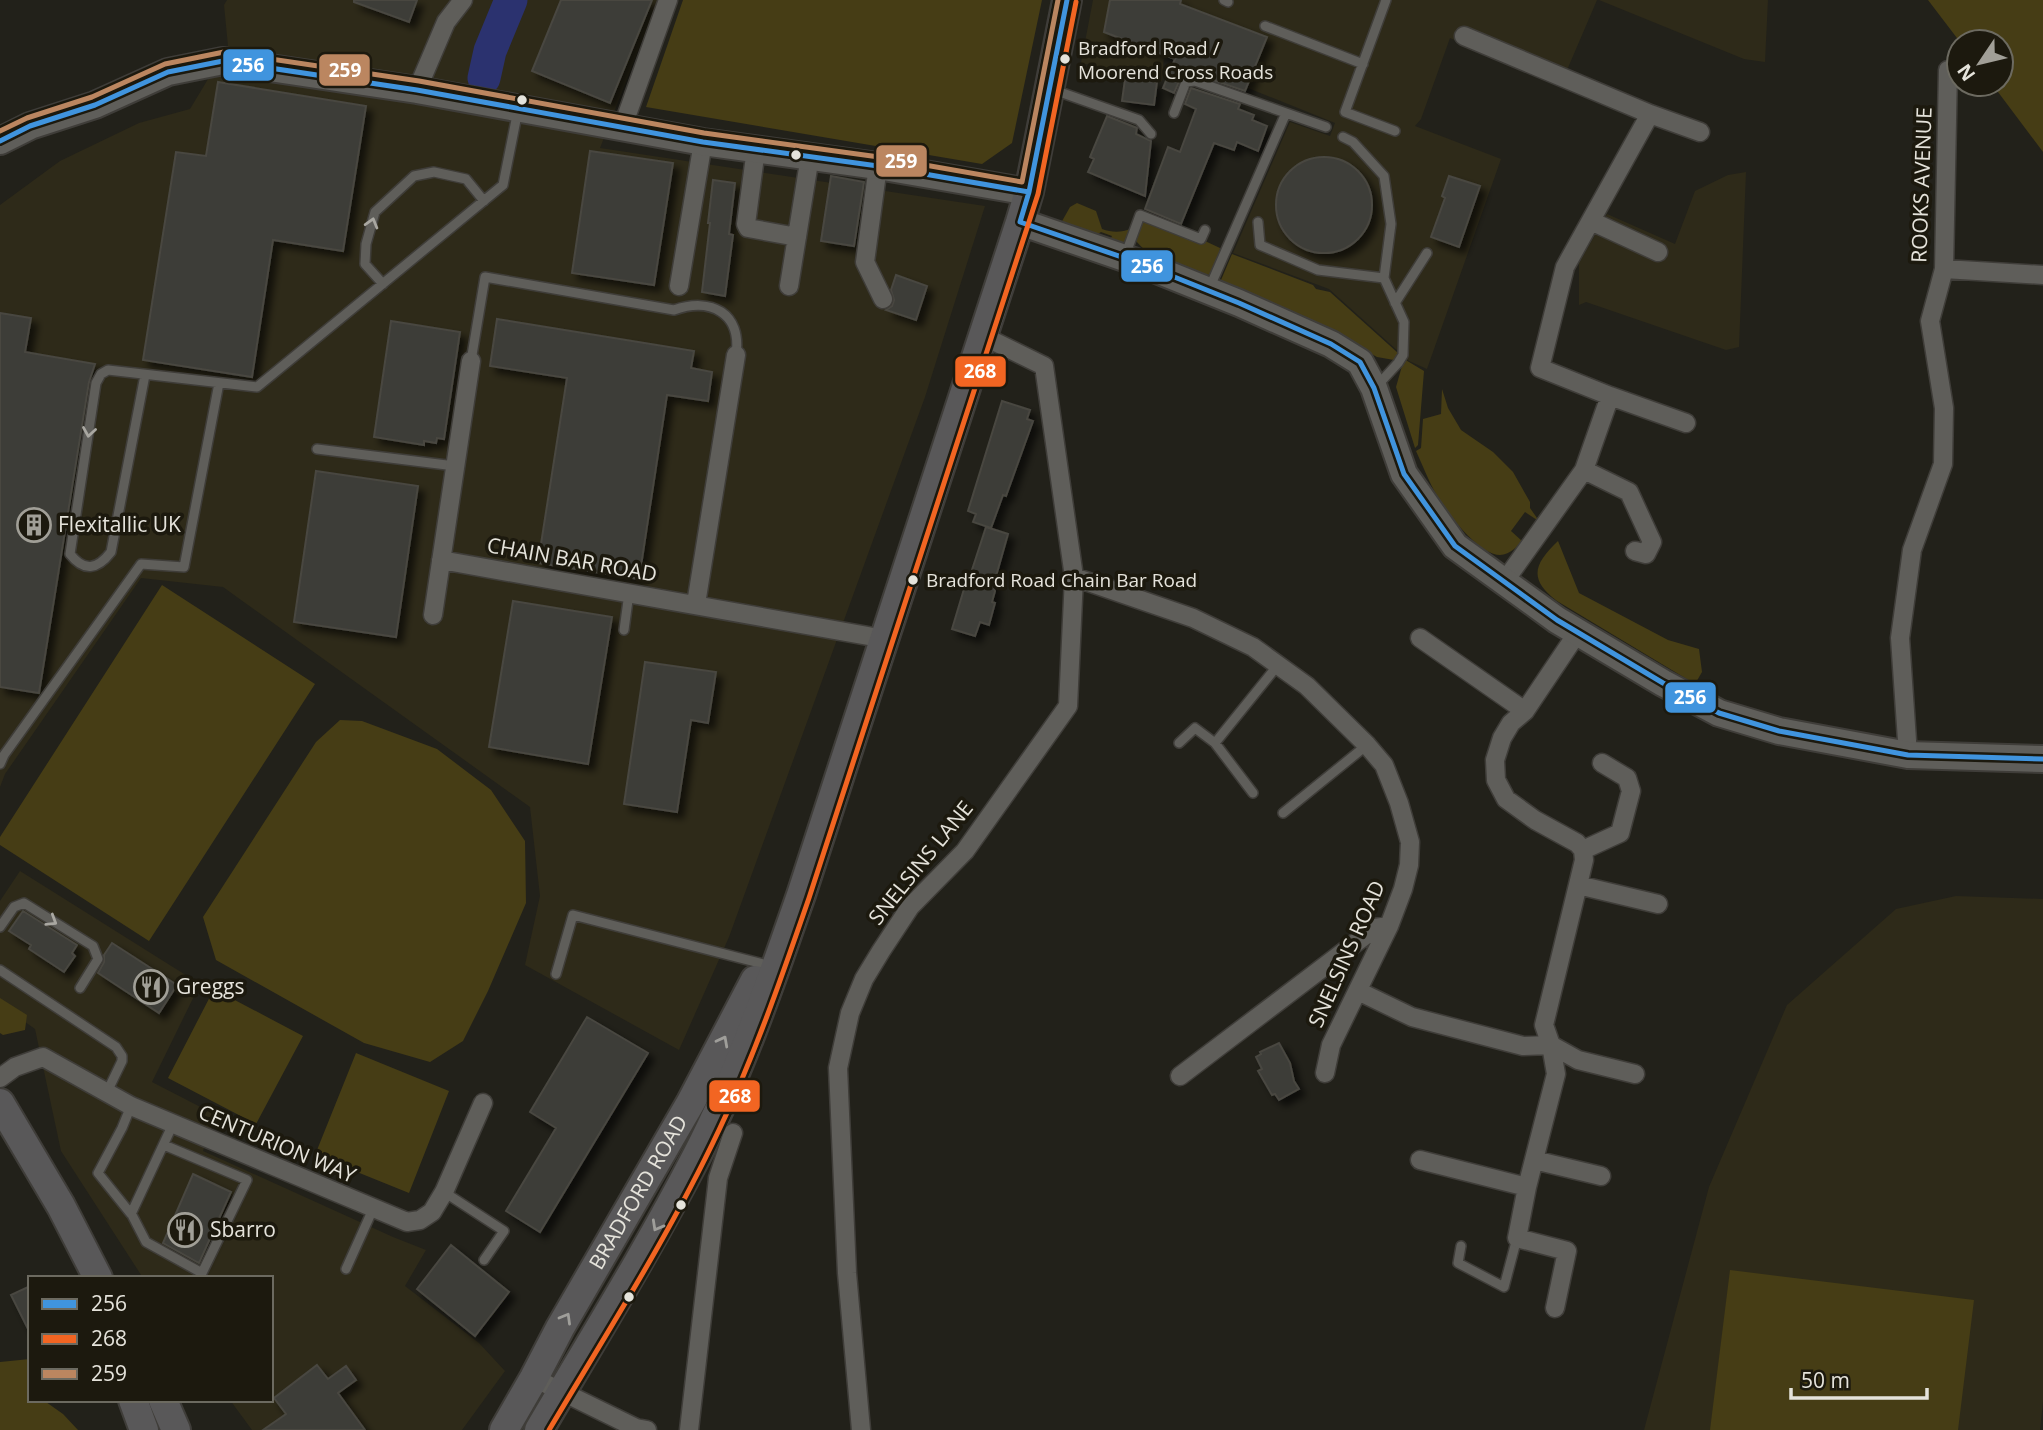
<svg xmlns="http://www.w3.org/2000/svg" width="2043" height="1430" viewBox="0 0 2043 1430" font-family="'Open Sans',sans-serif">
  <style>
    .built { fill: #2e2a19 }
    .green { fill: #463d15 }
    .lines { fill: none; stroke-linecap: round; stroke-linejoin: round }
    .river { stroke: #2b326f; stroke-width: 33 }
    .building { fill: #3e3d38; stroke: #484741; stroke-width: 2; filter: url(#shadow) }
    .lane-casing { stroke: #3f3d39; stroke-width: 12 }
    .street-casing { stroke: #3f3d39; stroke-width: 21 }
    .secondary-casing { stroke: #3f3d39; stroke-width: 30 }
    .primary-casing { stroke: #3f3d39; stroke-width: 32 }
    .lane { stroke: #5f5e5a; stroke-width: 9 }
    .street { stroke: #5f5e5a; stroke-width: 18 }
    .secondary { stroke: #5f5e5a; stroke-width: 26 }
    .primary { stroke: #595859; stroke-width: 28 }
    .bus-1-casing { stroke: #1c190e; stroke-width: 10 }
    .bus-2-casing { stroke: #1c190e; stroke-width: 10 }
    .bus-3-casing { stroke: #1c190e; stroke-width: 10 }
    .bus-1 { stroke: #4094de; stroke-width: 5 }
    .bus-2 { stroke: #f26522; stroke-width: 5 }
    .bus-3 { stroke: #bb8660; stroke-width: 5 }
    .oneway { stroke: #a9a7a1 }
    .oneway2 { stroke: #9f9e9a }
    .bus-dot { fill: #e5e3db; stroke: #1c190e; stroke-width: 2.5 }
    .labels { text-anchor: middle; stroke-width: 7; stroke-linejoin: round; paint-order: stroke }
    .bus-label { font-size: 19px; fill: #e5e3db; stroke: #1c190e; text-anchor: start }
    .street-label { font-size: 21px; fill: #e5e3db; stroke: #1c190e }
    .poi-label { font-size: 21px; fill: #e5e3db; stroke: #1c190e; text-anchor: start }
    .line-badge { stroke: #1c190e; stroke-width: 2.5 }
    .badge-label { font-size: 19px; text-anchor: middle; font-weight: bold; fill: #fff }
  </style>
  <defs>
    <filter id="shadow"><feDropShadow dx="6" dy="6" stdDeviation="3.5" flood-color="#0009"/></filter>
  </defs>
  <rect width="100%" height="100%" fill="#22211a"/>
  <path class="built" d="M227,0H658L600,148L985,206L925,397L729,937L679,1050L525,965L540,896L530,807L223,587L141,578L5,774L0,787V205L60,161L139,123L190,109L228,46L224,5Z
    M1093,0H1597L1567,70L1557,84L1450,38L1421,119L1415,126L1501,159L1427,369L1409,361L1329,289L1233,253L1290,122L1330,136L1335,123L1248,88L1249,83L1248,85L1164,56L1162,81L1081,63Z
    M1599,0H1768L1765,62L1744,59Z
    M1746,172L1739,347L1726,350L1586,302L1579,305V263L1607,214L1675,244L1695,191L1728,175Z
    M20,871L200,984L152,1082L216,1115L203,1151L393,1237L426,1250L405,1286L479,1343L505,1371L462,1430H252L230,1400H271V1278H143L61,1151L35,1029L0,1004V901Z
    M1956,896L2043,899V1402L2040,1430H1644L1709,1187L1787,1005L1896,909Z"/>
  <path class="green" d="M683,0H1042L1012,143L982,164L646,107Z
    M1928,0H2043V152L1992,84H2001V42H1960Z
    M1077,203L1096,211L1102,229C1118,235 1132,231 1144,219L1203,243L1205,241L1220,248L1218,264L1210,275C1178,268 1158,266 1136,241L1129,250L1109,242L1112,236L1101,232L1088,240L1061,223L1070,207Z
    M1232,254L1313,285L1316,289L1330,292L1398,353L1394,360L1377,357L1323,327L1221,280Z
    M1404,359L1424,371L1418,445L1415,448L1396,387Z
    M1442,389L1448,408L1461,430L1493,452L1513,472L1530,502V508L1537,518V520L1525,512L1511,531L1522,541C1516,548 1510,554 1500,555C1479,555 1447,513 1437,496C1429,482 1423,466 1416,451L1421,448L1423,419L1441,414Z
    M1558,541L1579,593L1668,640L1699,649L1702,672L1695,684L1557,601C1528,579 1534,564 1558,541Z
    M162,585L315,684L149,941L0,845V837Z
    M340,720L362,721L437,749L491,790L525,841L526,903L488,991L463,1041L430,1062L364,1043L216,960L203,917L316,742Z
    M214,989L303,1036L256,1124L168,1078Z
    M0,998L27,1015L25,1030L3,1035L0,1033Z
    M356,1053L449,1091L409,1193L315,1155Z
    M1730,1270L1974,1300L1958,1430H1710Z
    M30,1359V1400H46V1402L63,1414L78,1430H0V1362Z"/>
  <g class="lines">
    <path class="river" d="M484,78L490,51L511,0"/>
  </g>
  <path class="building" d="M354,0H417L409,22L354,2Z
    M561,0H652L610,103L532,71Z
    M1110,0H1181L1180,4L1267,37L1245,91L1195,74L1181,77L1174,93L1163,88L1175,59L1104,32Z
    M1125,79L1157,82L1154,105L1122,101Z
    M218,82L366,106L343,251L273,240L252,377L143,360L176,152L206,156Z
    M1191,88L1240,104L1238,109L1254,115L1252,120L1267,126L1258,151L1237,142L1234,150L1214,143L1181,224L1145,209L1168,147L1180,152L1196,109L1185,104Z
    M1107,116L1137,128L1136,134L1151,141L1145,196L1088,172L1094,159L1090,157Z
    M590,151L673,163L654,285L572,273Z
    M1276 205a48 48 0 1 1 96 0a48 48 0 1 1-96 0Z
    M831,176L864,182L854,246L821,241Z
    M1449,176L1480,186L1459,247L1431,237L1445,198L1442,196Z
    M713,180L735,183L729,234L733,235L725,296L702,292L710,223H708Z
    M896,275L927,286L916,320L886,310L892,306L894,300L891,290Z
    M0,313L31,318L25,352L95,364L89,382L39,693L0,687Z
    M497,319L694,351L691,368L712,372L708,401L667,395L639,579L538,563L567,378L490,366Z
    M391,321L460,332L444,439L437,438L436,443L424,441V445L374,437Z
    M1002,401L1030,410L1027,419L1033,421L1006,496L1003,495L991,528L973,522L976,514L968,511Z
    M316,471L418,486L396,637L294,622Z
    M986,527L1008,534L993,587L995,591L992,602L995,603L989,625L980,622L975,636L952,629L967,579H969Z
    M513,601L612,617L588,764L489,747Z
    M645,662L716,672L708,723L691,720L677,812L624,804Z
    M23,911L77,945L72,953L75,956L64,972L29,949L31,945L9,931Z
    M112,943L177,985L159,1013L98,973L104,962V955Z
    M587,1017L648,1053L540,1232L506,1211L556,1128L530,1112Z
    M1279,1043L1290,1063L1294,1081L1299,1089L1279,1100L1275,1094L1272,1095L1258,1071L1262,1069L1256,1057L1261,1054L1260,1052Z
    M193,1174L231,1192L199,1263L163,1243Z
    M451,1245L509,1292L475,1336L417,1289Z
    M30,1286V1333L11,1295Z
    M317,1365L328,1379L346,1366L356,1380L338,1393L365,1430H263L286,1414L274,1398Z"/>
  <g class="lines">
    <g class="lane-casing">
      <path id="lane" d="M1224,0L1228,2
        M1386,0L1345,112L1395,131
        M1265,26L1363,64
        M1054,90L1139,120L1151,134
        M1174,113L1186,82L1195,81L1286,113L1209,289
        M1286,113L1326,127
        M1343,137L1353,142L1384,176L1391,224L1384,278
        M1258,222L1260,245L1318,270L1384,278L1404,322L1403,355L1398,363L1376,387
        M1125,256L1140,215L1201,239L1205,230
        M383,284L365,264L366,244L375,212L414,176L434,172L466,179L484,201
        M1395,303L1427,253
        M471,361L485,277L674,310C711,297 742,313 736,355
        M145,375L111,552C97,570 84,572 70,554L96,383L101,374L108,370L257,387L503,185L518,110
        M317,449L455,466
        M624,630L629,593
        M1179,743L1195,728L1215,743
        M0,764L4,755L141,564L184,567L219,383
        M1253,793L1215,743L1278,665
        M1283,813L1367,745
        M0,927L14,907L24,903L93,946L98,959L80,988
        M0,970L116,1047L122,1056V1061L107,1092
        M556,974L573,915L763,964
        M131,1106L122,1128L98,1173L131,1214L173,1124
        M444,1192L504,1231L484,1260
        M131,1213L146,1242L202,1273L247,1180L164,1145
        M1461,1246L1458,1263L1504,1287L1517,1238
        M346,1269L373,1209"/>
    </g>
    <g class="street-casing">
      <path id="street" d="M1464,36L1650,114L1565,267L1540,368L1610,396L1584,470L1504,582
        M417,90L446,22L463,0
        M1650,114L1700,132
        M623,126L668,0
        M756,149L746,224L748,228L797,237
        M878,166L865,262L883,299
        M1591,221L1658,252
        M1944,269L2043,275
        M679,286L703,142
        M789,286L810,156
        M1610,396L1686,423
        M1584,470L1629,492L1652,542L1646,554L1635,551
        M441,560L885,639
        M1074,577L1193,618L1253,647L1307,686L1367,745L1384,765L1399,803L1410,842L1409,865L1403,889L1389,926L1331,1045L1325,1073
        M696,604L736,355
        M433,615L471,361
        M1420,638L1525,711
        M1908,755L1900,638L1912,550L1943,464L1944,408L1930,321L1944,269L1948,70
        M1583,850L1620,833L1631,791L1627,778L1602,763
        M1578,885L1658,904
        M1358,991L1412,1017L1523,1046L1551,1045L1578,1060L1635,1074
        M1180,1076L1375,928L1389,926
        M0,1078L15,1067L43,1057L131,1106L407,1222L420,1220L432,1212L444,1192L483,1103
        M1420,1160L1527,1187
        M1534,1160L1601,1176
        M1555,1308L1567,1251L1517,1238L1527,1187L1556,1074L1551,1045L1544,1025L1584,860L1583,850L1577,843L1535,820L1506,799L1496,780L1495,760L1502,738L1511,723L1525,711L1578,632
        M534,1378L636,1428L647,1430
        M689,1430L718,1178L733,1133
        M861,1430L847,1273L838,1068L850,1013L864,979L881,951L910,907L965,851L1068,706L1074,577L1044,366L983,336"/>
    </g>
    <g class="secondary-casing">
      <path id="secondary" d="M0,141L30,126L95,105L168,72L223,61L417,90L703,142L878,166L1029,192
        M1020,222L1142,264L1239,303L1331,344L1360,362L1374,388L1404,474L1455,546L1557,620L1663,683L1719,713L1779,731L1908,755L2043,759"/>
    </g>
    <g class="primary-casing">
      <g id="primary">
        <path d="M0,1103L61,1206L98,1278"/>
        <path d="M133,1400L144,1430"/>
        <path d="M163,1400L176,1430"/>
        <path id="s1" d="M504,1430L534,1378L560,1328L691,1102L755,980"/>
        <path d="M539,1430C592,1340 648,1250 696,1157C739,1074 770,984 801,895L1020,222L1029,192L1067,0"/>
      </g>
    </g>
    <use href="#lane" class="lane"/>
    <use href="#street" class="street"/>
    <use href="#secondary" class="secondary"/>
    <use href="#primary" class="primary"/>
    <g class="bus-1-casing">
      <path id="bus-1" d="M1067,0L1029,192L1020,222L1142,264L1239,303L1331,344L1360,362L1374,388L1404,474L1455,546L1557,620L1663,683L1719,713L1779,731L1908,755L2043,759
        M0,141L30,126L95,105L168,72L223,61L417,90L703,142L878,166L1029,192"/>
    </g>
    <g class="bus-2-casing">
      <path id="bus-2" d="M549,1430C608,1331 670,1234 719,1130C755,1055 782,976 809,898L1028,225L1038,194L1076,2"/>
    </g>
    <g class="bus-3-casing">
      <path id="bus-3" d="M0,131L27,118L92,97L165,64L224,52L419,81L704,133L879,157L1022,182L1058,0"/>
    </g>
    <use href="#bus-1" class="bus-1"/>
    <use href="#bus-2" class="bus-2"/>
    <use href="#bus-3" class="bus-3"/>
  </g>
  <defs><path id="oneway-chevron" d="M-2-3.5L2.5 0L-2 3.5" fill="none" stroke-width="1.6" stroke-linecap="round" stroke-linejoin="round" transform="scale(1.75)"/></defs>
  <g class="oneway">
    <use href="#oneway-chevron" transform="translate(372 223) rotate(-74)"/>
    <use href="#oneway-chevron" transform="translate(89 432) rotate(99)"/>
    <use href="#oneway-chevron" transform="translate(52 921) rotate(32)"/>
  </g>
  <g class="oneway2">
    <use href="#oneway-chevron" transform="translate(723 1041) rotate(-62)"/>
    <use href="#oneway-chevron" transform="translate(657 1226) rotate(119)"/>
    <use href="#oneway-chevron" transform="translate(566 1318) rotate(-60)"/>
  </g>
  <defs>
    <g id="building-ring" transform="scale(1.75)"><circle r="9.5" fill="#1c190e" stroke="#a19f97" stroke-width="1.5"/><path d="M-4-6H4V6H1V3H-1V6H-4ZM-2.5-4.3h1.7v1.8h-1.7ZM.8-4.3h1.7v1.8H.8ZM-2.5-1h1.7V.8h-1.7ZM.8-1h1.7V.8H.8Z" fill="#a19f97"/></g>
    <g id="restaurant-ring" transform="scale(1.75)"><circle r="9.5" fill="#1c190e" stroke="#a19f97" stroke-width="1.5"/><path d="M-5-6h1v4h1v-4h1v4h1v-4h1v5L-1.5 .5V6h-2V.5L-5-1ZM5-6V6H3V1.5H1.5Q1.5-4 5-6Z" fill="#a19f97"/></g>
  </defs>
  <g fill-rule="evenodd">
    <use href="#building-ring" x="34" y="525"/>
    <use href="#restaurant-ring" x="151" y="987"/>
    <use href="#restaurant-ring" x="185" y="1230"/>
  </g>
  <g class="bus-dot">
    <circle cx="1065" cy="59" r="6"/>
    <circle cx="522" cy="100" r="6"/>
    <circle cx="796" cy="155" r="6"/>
    <circle cx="913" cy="580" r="6"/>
    <circle cx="681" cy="1205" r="6"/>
    <circle cx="629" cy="1297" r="6"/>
  </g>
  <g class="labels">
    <g class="bus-label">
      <text x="1078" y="55">Bradford Road /<tspan x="1078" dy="24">Moorend Cross Roads</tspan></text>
      <text x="926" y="587">Bradford Road Chain Bar Road</text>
    </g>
    <g class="street-label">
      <text transform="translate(1922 185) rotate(-88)" y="7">ROOKS AVENUE</text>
      <text transform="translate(572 560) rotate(10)" y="7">CHAIN BAR ROAD</text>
      <text transform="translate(921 863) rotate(-51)" y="7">SNELSINS LANE</text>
      <text transform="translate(1347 954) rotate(-66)" y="7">SNELSINS ROAD</text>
      <text transform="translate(277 1144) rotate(23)" y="7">CENTURION WAY</text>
      <text dy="7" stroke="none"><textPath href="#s1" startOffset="273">BRADFORD ROAD</textPath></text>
    </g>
    <g class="poi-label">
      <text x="58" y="532">Flexitallic UK</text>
      <text x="176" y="994">Greggs</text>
      <text x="210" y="1237">Sbarro</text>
    </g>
  </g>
  <g class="line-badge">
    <rect x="222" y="48" width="53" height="34" rx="7" fill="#4094de"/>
    <rect x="318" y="53" width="53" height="34" rx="7" fill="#bb8660"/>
    <rect x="875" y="144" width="53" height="34" rx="7" fill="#bb8660"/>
    <rect x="1120" y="249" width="54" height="34" rx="7" fill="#4094de"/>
    <rect x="954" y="355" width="53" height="33" rx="7" fill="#f26522"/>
    <rect x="1664" y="681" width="53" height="33" rx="7" fill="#4094de"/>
    <rect x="708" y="1079" width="53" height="34" rx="7" fill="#f26522"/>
  </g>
  <g class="badge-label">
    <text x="248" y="72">256</text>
    <text x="345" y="77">259</text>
    <text x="901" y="168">259</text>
    <text x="1147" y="273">256</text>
    <text x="980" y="378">268</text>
    <text x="1690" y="704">256</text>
    <text x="735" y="1103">268</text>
  </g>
  <rect x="28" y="1276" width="245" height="126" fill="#1c190e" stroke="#6c6a60" stroke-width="2"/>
  <rect x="42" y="1299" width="35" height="10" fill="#4094de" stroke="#6c6a60" stroke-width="2"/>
  <text x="91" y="1311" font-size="21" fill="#e5e3db">256</text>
  <rect x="42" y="1334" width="35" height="10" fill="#f26522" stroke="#6c6a60" stroke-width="2"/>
  <text x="91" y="1346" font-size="21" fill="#e5e3db">268</text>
  <rect x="42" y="1369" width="35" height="10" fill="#bb8660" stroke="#6c6a60" stroke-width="2"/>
  <text x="91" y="1381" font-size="21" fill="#e5e3db">259</text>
  <g transform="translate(1980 63) rotate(235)"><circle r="33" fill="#1c190e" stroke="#6c6a60" stroke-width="2"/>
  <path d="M0-5L12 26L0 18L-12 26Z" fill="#a19f97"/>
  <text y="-10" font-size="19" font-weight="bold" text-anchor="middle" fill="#e5e3db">N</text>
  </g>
  <path d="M1791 1388v10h136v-10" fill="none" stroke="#e5e3db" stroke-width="3.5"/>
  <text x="1801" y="1388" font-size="21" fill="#e5e3db" stroke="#1c190e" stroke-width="5" paint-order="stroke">50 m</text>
</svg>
